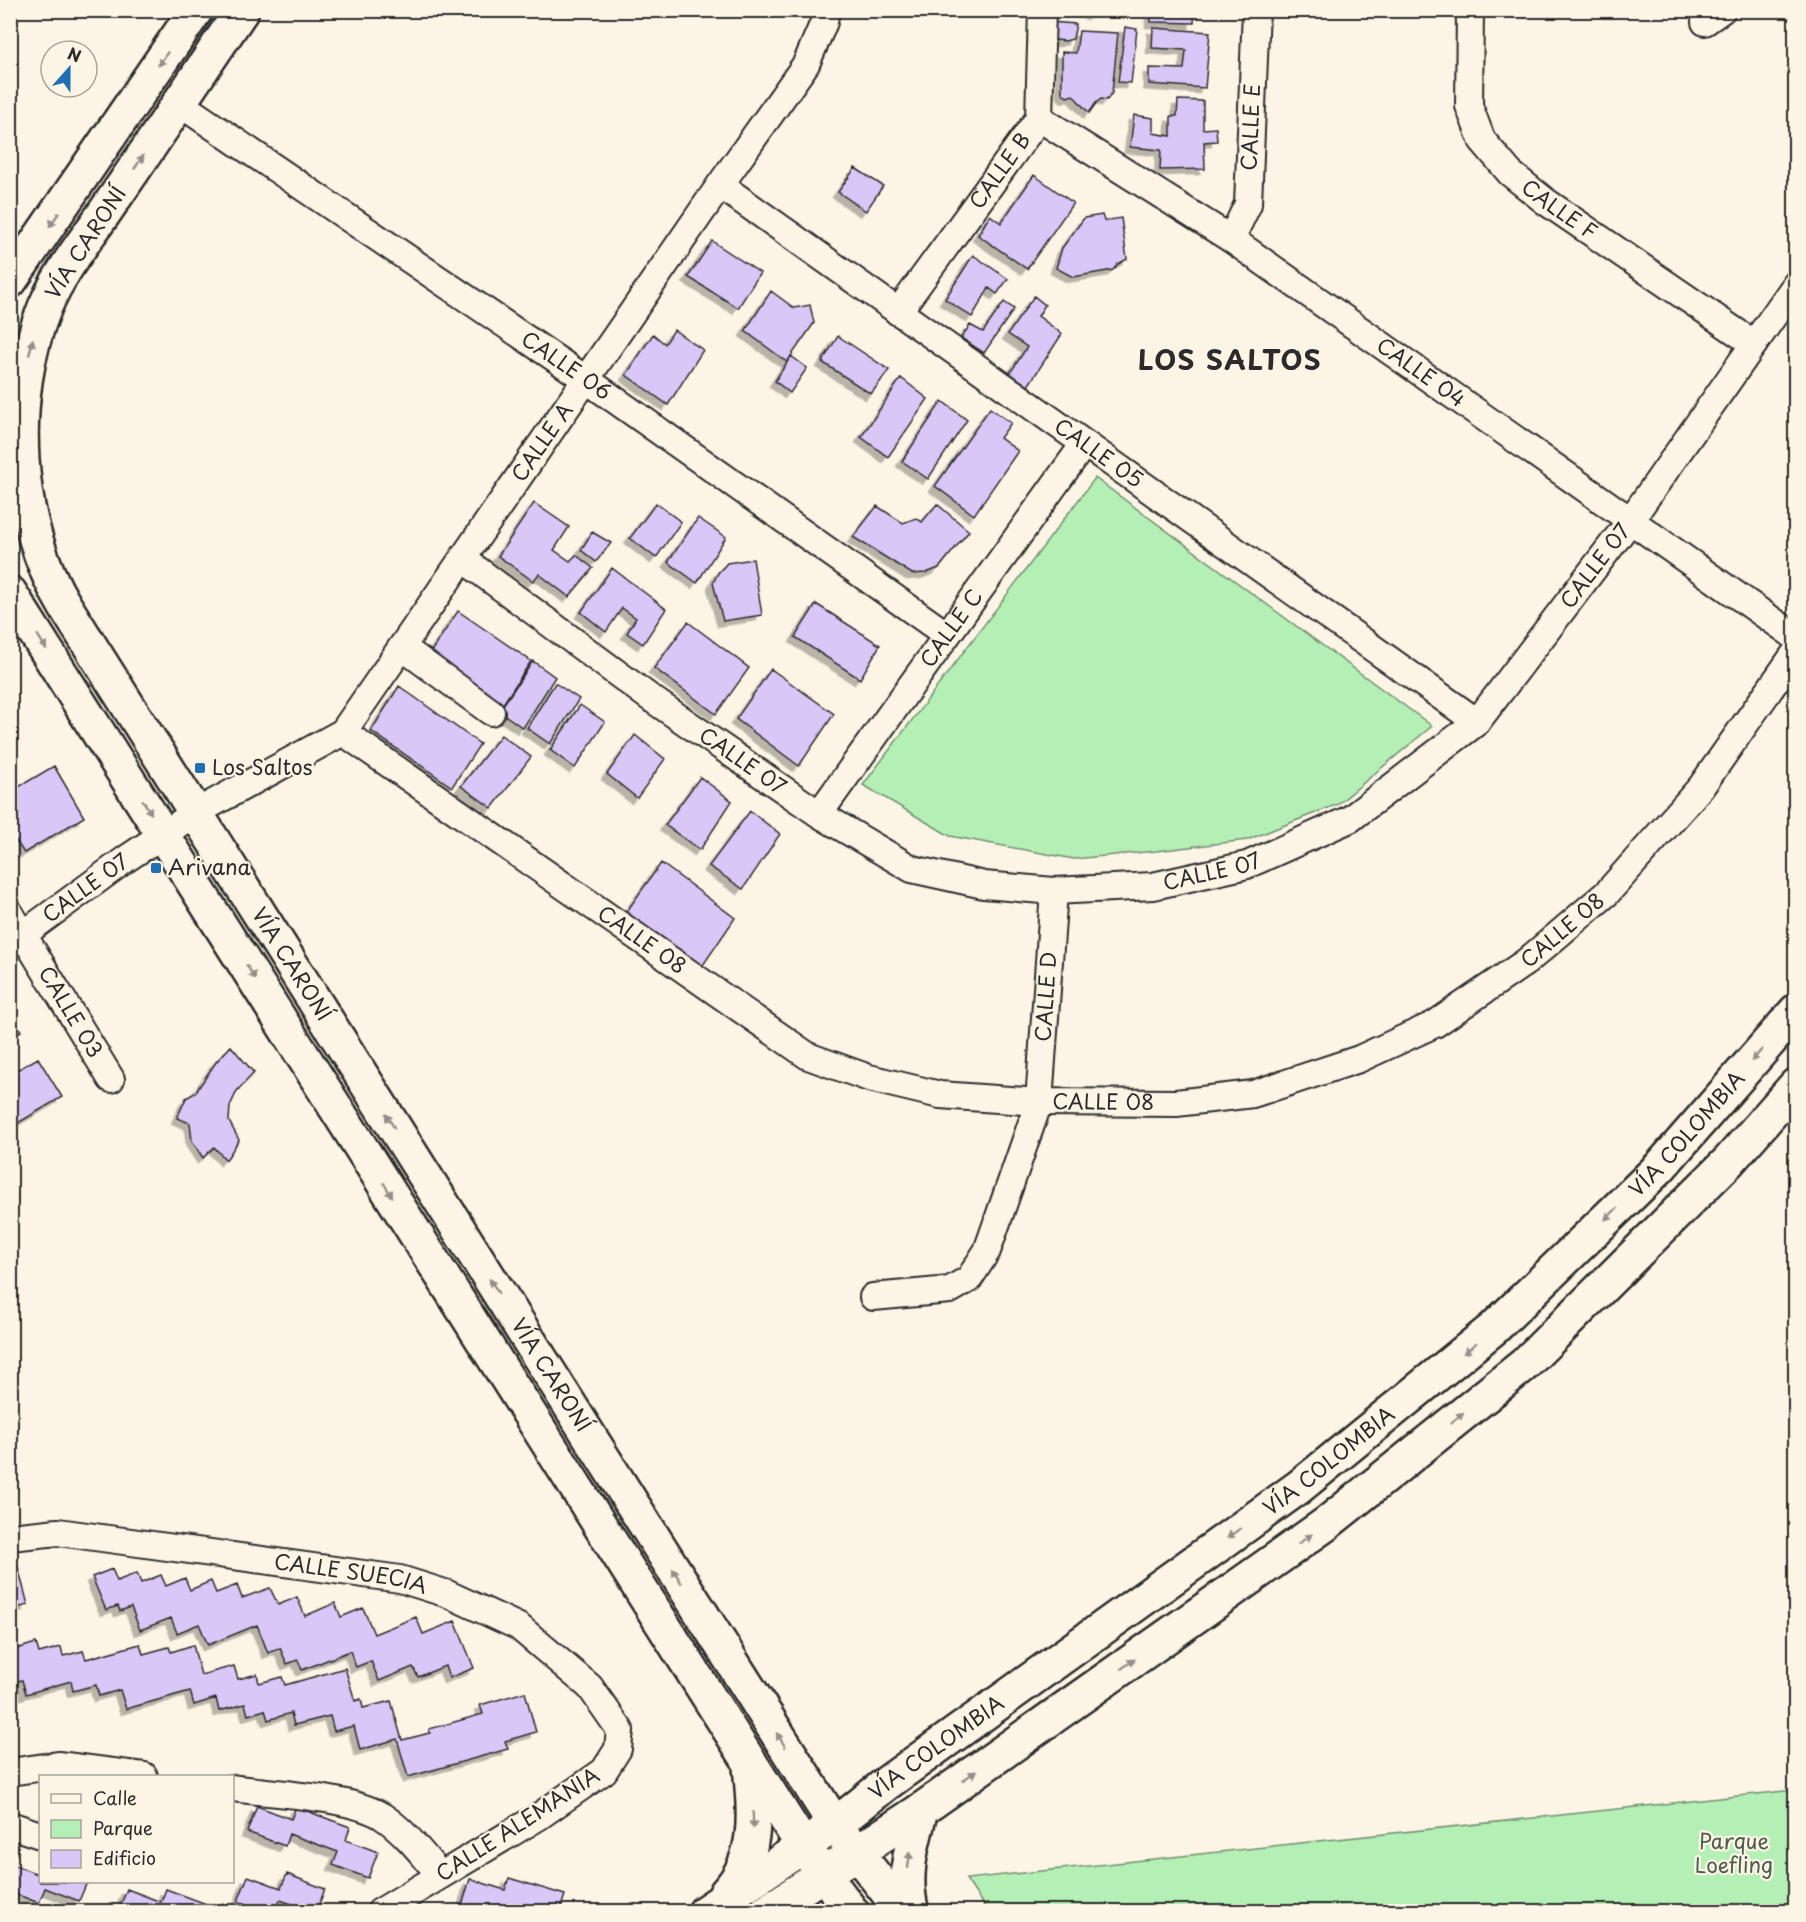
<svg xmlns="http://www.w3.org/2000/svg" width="1806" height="1922" viewBox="0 0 1806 1922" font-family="'Playpen Sans',sans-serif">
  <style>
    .green { fill: #b4f0b5; stroke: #708e70; stroke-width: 1.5 }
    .building { fill: #d9c7f8; stroke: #2b2b2b; stroke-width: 1.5; filter: url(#shadow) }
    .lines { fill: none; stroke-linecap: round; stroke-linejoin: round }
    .minor-casing { stroke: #2b2b2b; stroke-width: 30 }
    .major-casing { stroke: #2b2b2b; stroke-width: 38 }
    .minor { stroke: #fcf5e5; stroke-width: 26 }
    .major { stroke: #fcf5e5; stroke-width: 33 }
    .oneway { fill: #949088 }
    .poi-dot { fill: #1f6fb2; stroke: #fcf5e5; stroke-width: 2 }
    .labels { text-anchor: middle; stroke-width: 4.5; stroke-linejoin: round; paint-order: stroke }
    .street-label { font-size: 21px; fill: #2b2b2b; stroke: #fcf5e5 }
    .poi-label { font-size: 21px; fill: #2b2b2b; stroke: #fcf5e5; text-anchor: start }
    .park-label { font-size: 21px; fill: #4d5c4e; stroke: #fcf5e5 }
    .district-label { font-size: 27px; font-weight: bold; letter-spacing: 1.5px; fill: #2b2b2b; stroke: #fcf5e5 }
  </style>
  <defs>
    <filter id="shadow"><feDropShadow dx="-5.5" dy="5.5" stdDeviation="0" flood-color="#0004"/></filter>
  </defs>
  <rect width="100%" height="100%" fill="#fcf5e5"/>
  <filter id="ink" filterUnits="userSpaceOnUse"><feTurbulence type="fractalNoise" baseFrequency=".0167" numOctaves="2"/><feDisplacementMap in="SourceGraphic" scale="12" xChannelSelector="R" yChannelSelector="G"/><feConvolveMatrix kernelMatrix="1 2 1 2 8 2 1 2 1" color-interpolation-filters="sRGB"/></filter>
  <g filter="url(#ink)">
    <path class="green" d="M1095,478L1432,726L1338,804L1247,840L1156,851L1074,859L950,836L863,785Z
      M1795,1790V1911L988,1912L966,1879Z"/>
    <path class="building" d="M1082,10H1101L1092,14Z
      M1151,10H1210L1195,11L1194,23L1151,22Z
      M1049,22L1076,24L1073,39L1065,41L1048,39Z
      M1125,27L1137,29L1131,83L1118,82Z
      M1153,28L1210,32L1205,88L1149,84V68L1184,69L1186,50L1152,48Z
      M1079,31L1118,33L1112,93L1107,100L1101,99L1096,103L1089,113L1073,95L1067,97L1062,92V52L1076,53Z
      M1178,100L1203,101V129L1216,128L1217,141L1204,142L1205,169L1160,170L1161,150L1130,147L1134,115L1153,118V133L1171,136V116H1177Z
      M855,168L883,186L866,211L838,192Z
      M1034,175L1073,203L1027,269L978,235L990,215L1001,223Z
      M1102,215L1104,221L1121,218L1127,259L1118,264L1113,270L1073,277L1056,268L1062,248L1084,218Z
      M712,241L760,273L738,308L688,277Z
      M973,255L1008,279L997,294L989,288L972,317L945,299Z
      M771,291L794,308L810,305L814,323L787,362L745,331Z
      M1034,296L1045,305L1038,316L1062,334L1028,386L1010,373L1027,347L1008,334Z
      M1004,302L1014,309L984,353L961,338L970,325L983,332Z
      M674,330L703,350L668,405L626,375L653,334L665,344Z
      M838,336L889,370L871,394L822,362Z
      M791,356L807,368L790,393L775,381Z
      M901,378L928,399L888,457L861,437Z
      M942,401L967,420L928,479L902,461Z
      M990,408L1011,423L1000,438L1018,451L974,515L935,486Z
      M534,503L569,527L554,550L570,561L576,555L593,568L569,597L539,574L533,581L498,556Z
      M656,503L681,522L656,558L630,538Z
      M937,504L969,531L939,568L926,573L912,574L853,537L877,506L903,523L916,518L922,522Z
      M698,518L726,537L697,583L668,562Z
      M592,532L611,543L596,562L581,550Z
      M753,559L762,615L723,621L713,583L718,573L727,563Z
      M612,568L666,609L643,644L627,633L636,618L622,608L606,632L581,612Z
      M816,604L880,645L860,679L795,637Z
      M458,611L531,661L501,707L428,656Z
      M688,622L749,668L716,714L654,668Z
      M533,661L555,677L523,728L499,711Z
      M771,669L834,714L799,766L736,719Z
      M555,683L579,699L550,744L527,728Z
      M399,686L480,744L452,787L371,731Z
      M580,705L605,722L575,768L550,750Z
      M501,735L531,757L492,808L461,786Z
      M635,735L665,759L637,798L607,774Z
      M54,766L84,817L24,853L10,832V792Z
      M700,777L732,801L700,850L665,825Z
      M750,811L780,834L743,889L709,866Z
      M661,863L735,918L701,968L624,915Z
      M10,1013L21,1031L10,1038Z
      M231,1046L254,1073L237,1091L230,1106L229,1121L239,1140L226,1160L214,1147L203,1158L192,1141L190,1123L177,1118L186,1098L195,1093L216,1062Z
      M38,1058L62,1097L18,1123L10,1111V1074Z
      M18,1567L28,1605L10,1610V1569Z
      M112,1569L117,1581L137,1573L141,1583L161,1575L166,1586L185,1578L190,1590L211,1581L216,1593L237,1585L242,1598L270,1588L278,1605L297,1597L305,1616L335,1603L341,1617L363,1608L374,1634L416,1617L423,1634L455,1621L474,1668L449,1678L445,1666L418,1677L413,1667L379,1681L371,1661L356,1667L350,1651L302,1670L298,1660L287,1664L280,1648L268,1653L257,1625L208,1645L199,1624L177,1633L171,1618L140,1630L131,1607L120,1611L118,1606L106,1610L92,1577Z
      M10,1642L13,1650L36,1643L39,1653L61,1647L63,1656L83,1651L86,1659L140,1644L143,1654L169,1647L171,1652L193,1645L201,1675L234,1666L238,1679L257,1674L259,1683L282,1677L285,1685L345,1668L355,1701L361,1699L363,1708L391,1701L402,1740L430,1733L429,1729L483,1714L480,1705L525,1692L536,1732L505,1741L508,1749L408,1777L397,1739L360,1750L354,1726L334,1731L330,1716L294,1725L291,1713L268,1720L265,1710L248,1715L245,1704L219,1711L216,1698L194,1705L190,1691L126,1709L120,1690L99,1696L96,1685L73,1691L71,1681L26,1694L22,1680L10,1683Z
      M257,1806L291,1819L296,1807L350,1827L346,1840L378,1852L368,1878L333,1865L338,1852L289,1834L285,1846L247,1832Z
      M10,1851L16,1853L10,1867Z
      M12,1864L40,1875V1882H87L79,1901L45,1888L39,1903L10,1892Z
      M287,1874L325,1889L316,1912L280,1900L276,1912H266L238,1901L248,1876L281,1888Z
      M509,1878L565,1895L561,1907L574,1912H524L504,1905L502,1912H483L462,1905L470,1879L505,1890Z
      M127,1889L161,1902L166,1889L220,1909V1912H118Z"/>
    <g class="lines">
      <g class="minor-casing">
        <g id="minor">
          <path id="s1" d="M1470,10L1469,106L1482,140L1510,173L1545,201L1754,344"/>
          <path d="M1705,22L1722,10"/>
          <path id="s2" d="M179,103L587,380L947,635"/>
          <path id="s3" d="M1039,118L1231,239L1796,637"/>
          <path id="s4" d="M720,185L1477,722"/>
          <path id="s5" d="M1231,239L1248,204L1256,10"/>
          <path id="s6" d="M898,312L1039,118L1042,10"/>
          <path id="s7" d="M463,559L649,697L819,814L912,869L984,885L1054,891L1153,886L1247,865L1350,819L1477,722L1630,521L1796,284"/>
          <path d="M402,647L491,712"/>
          <path id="s8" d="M343,732L808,1056L869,1078L940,1095L1039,1102L1176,1103L1253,1094L1359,1059L1435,1024L1526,962L1607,893L1701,787L1796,652"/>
          <path id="s9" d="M819,814L1084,444"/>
          <path id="s10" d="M10,913L111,1079"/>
          <path id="s11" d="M10,944L126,859L195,813L343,732L720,185L806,64L824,22L826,10"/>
          <path id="s12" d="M873,1297L950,1290L969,1279L987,1251L1039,1102L1054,891"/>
          <path id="s13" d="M10,1537L58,1532L400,1579L448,1594L519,1627L590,1687L620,1730L618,1749L604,1771L538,1817L380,1912"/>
          <path d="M10,1772L58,1765L144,1776"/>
          <path d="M232,1788C273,1794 349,1796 382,1816C405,1831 423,1855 440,1875"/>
          <path d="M10,1825L40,1835"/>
        </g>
      </g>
      <g class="major-casing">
        <g id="major">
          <path id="s14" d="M242,10C198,75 155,139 111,203C89,236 61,269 45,307C8,396 14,523 65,606L835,1825L903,1912"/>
          <path d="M10,281L196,10"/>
          <path d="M10,593L803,1846L852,1912"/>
          <path d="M726,1893C759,1859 755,1811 750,1767"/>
          <path id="s15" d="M705,1912L835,1825L887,1783L1299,1487L1494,1328L1660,1167L1796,1011"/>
          <path d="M766,1912L921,1810L1326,1524L1525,1364L1729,1161L1796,1085"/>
          <path d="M912,1912C902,1876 912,1844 921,1810"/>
        </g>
      </g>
      <use href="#minor" class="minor"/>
      <use href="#major" class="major"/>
    </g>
    <defs><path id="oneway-solid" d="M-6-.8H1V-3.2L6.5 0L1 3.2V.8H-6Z" transform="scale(1.5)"/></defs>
    <g class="oneway">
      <use href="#oneway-solid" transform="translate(163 59) rotate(124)"/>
      <use href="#oneway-solid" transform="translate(139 162) rotate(-56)"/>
      <use href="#oneway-solid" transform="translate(54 220) rotate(124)"/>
      <use href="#oneway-solid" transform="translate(31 347) rotate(-77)"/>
      <use href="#oneway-solid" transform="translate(42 642) rotate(58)"/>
      <use href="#oneway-solid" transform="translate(147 807) rotate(58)"/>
      <use href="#oneway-solid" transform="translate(251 972) rotate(58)"/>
      <use href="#oneway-solid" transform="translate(1757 1055) rotate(131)"/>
      <use href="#oneway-solid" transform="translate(390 1121) rotate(-122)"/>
      <use href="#oneway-solid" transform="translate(388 1190) rotate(58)"/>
      <use href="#oneway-solid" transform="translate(1611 1214) rotate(136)"/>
      <use href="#oneway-solid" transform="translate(494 1286) rotate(-122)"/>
      <use href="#oneway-solid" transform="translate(1470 1348) rotate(141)"/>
      <use href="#oneway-solid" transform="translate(1457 1418) rotate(-39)"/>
      <use href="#oneway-solid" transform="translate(1234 1533) rotate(144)"/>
      <use href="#oneway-solid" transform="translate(1305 1539) rotate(-35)"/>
      <use href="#oneway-solid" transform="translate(677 1576) rotate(-122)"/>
      <use href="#oneway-solid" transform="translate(1128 1664) rotate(-35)"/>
      <use href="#oneway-solid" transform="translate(781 1740) rotate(-122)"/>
      <use href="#oneway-solid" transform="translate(969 1776) rotate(-35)"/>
      <use href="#oneway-solid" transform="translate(753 1820) rotate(89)"/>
      <use href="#oneway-solid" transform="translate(909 1860) rotate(-83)"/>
    </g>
  </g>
  <g class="poi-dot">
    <rect x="194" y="762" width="12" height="12" rx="3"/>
    <rect x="150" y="862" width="12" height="12" rx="3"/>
  </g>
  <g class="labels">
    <g class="street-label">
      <text dy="7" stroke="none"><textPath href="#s5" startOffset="116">CALLE E</textPath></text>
      <text dy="7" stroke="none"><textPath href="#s6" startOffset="174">CALLE B</textPath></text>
      <text dy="7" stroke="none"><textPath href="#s1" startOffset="237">CALLE F</textPath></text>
      <text transform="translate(86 243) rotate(-57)" y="7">VÍA CARONÍ</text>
      <text dy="7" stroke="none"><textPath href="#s2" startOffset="468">CALLE 06</textPath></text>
      <text dy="7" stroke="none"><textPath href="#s3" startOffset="459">CALLE 04</textPath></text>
      <text dy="7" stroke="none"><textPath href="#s11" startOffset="747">CALLE A</textPath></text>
      <text dy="7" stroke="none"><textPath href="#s4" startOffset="464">CALLE 05</textPath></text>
      <text dy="7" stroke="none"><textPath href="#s7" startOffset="1354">CALLE 07</textPath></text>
      <text dy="7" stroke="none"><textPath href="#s9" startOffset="228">CALLE C</textPath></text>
      <text dy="7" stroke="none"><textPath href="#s7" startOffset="345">CALLE 07</textPath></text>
      <text dy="7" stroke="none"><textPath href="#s7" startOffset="850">CALLE 07</textPath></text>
      <text dy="7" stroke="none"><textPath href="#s11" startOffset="94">CALLE 07</textPath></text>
      <text dy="7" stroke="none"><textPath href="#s8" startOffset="1372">CALLE 08</textPath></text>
      <text dy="7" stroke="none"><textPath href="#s8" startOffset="364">CALLE 08</textPath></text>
      <text dy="7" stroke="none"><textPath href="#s14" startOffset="1090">VÍA CARONÍ</textPath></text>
      <text dy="7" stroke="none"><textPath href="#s12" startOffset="396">CALLE D</textPath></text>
      <text dy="7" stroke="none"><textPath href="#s10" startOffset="116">CALLE 03</textPath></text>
      <text dy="7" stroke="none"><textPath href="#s8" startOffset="868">CALLE 08</textPath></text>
      <text dy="7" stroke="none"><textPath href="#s15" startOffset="1256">VÍA COLOMBIA</textPath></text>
      <text dy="7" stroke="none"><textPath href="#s14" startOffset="1576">VÍA CARONÍ</textPath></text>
      <text dy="7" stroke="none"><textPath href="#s15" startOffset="770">VÍA COLOMBIA</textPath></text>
      <text dy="7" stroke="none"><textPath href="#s13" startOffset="344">CALLE SUECIA</textPath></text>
      <text dy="7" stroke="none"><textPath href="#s15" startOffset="284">VÍA COLOMBIA</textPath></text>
      <text transform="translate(518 1825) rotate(-33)" y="7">CALLE ALEMANIA</text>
    </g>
    <g class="poi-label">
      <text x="212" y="775">Los Saltos</text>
      <text x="168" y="875">Arivana</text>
    </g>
    <g class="park-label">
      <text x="1734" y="1849">Parque<tspan x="1734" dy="24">Loefling</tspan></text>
    </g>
    <g class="district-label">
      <text x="1230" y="370">LOS SALTOS</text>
    </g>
  </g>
  <rect width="1806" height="1922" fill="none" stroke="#fcf5e5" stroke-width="36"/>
  <rect x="18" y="18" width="1770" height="1886" fill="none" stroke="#2b2b2b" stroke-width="2" filter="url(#ink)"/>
  <rect x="39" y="1775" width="195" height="108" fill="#fcf5e5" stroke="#a8a49b" stroke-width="1.5"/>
  <rect x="51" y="1794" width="30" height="9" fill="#fcf5e5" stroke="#a8a49b" stroke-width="1.5"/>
  <text x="93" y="1805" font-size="18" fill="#2b2b2b">Calle</text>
  <rect x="51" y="1820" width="30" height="18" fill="#b4f0b5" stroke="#a8a49b" stroke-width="1.5"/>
  <text x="93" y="1835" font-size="18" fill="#2b2b2b">Parque</text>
  <rect x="51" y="1850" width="30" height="18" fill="#d9c7f8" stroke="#a8a49b" stroke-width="1.5"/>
  <text x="93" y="1865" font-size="18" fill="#2b2b2b">Edificio</text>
  <g transform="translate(69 69) rotate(21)"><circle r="28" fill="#fcf5e5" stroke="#a8a49b" stroke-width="1.5"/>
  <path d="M0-4.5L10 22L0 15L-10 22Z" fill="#1f6fb2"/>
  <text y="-9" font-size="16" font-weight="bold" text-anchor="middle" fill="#2b2b2b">N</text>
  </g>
</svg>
